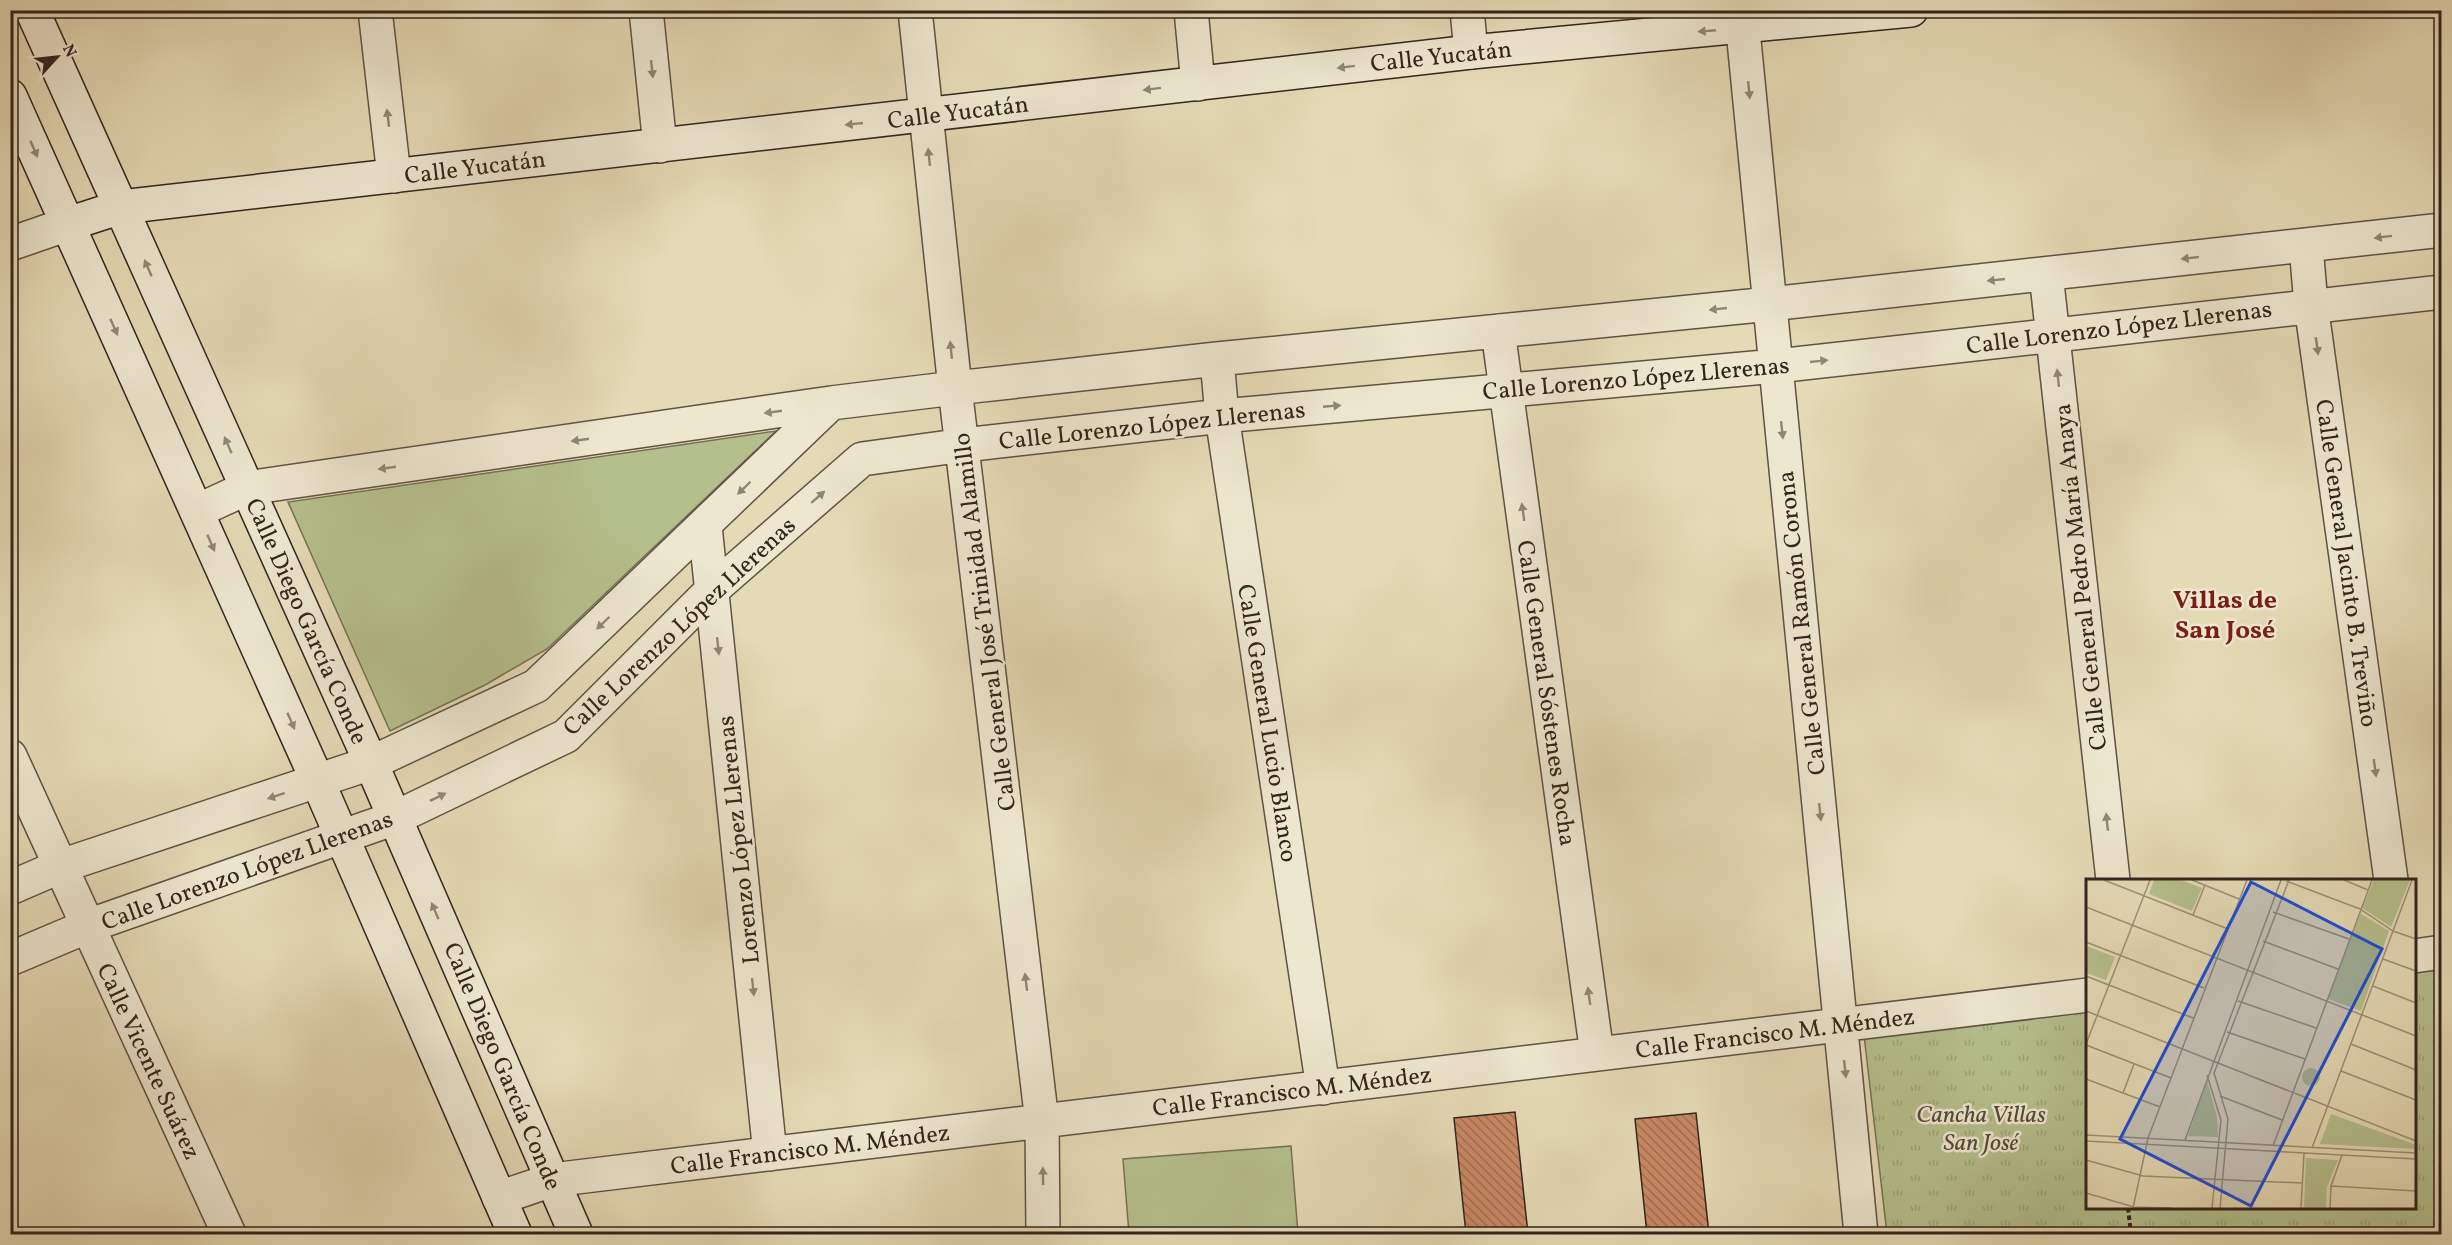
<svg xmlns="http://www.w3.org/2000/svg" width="2452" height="1245" viewBox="0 0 2452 1245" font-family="Vollkorn,serif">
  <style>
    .grass { fill: #b5bf8d; stroke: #747255; stroke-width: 1.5 }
    .park { fill: url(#park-tufts); stroke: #747255; stroke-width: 1.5 }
    .building { fill: url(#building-back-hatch); stroke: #33241d; stroke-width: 1.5 }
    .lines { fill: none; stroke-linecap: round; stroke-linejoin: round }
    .street-casing { stroke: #605243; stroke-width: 36 }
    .secondary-casing { stroke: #33241d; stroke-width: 36 }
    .path { stroke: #33241d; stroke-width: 4; stroke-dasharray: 4.5 3; stroke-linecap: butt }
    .street { stroke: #eee7d0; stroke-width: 33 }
    .secondary { stroke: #eee7d0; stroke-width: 33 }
    .oneway { fill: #908676 }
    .labels { text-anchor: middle; stroke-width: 5; stroke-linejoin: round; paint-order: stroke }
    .street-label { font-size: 24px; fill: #33241d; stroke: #eee7d0 }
    .park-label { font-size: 24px; font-style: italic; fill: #544b39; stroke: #eee7d0 }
    .neighbourhood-label { font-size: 26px; font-weight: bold; fill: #7a1f14; stroke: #eee7d0 }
    .inset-road { fill: none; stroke: #9e9179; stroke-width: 1.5 }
    .view { fill: #1d4ed8; fill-opacity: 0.15; stroke: #1d4ed8; stroke-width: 3 }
    .inset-edge { fill: none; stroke: #33241d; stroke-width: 3 }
  </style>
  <defs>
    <pattern id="park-tufts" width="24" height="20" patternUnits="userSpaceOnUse" patternTransform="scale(1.5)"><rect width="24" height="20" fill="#b5bf8d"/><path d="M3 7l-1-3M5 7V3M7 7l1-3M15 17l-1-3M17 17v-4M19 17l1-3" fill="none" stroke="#9ca479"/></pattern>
    <pattern id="building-back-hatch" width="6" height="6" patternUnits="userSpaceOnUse" patternTransform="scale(1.5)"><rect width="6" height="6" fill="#c98965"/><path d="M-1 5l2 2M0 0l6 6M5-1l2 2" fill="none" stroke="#a47053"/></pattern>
  </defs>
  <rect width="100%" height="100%" fill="#e5dab6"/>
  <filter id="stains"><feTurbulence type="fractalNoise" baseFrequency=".00333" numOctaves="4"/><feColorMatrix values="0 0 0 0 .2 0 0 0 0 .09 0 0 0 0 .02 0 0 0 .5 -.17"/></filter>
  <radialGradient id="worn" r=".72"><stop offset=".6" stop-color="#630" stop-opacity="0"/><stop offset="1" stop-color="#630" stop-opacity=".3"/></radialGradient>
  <path class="grass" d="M776,431L547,649L485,685L390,731L288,502Z
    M1291,1146L1298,1234H1129L1123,1159Z"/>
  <path class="park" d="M2441,968V1234H1887L1864,1035L2087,1009L2088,1208H2414L2415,971Z"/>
  <path class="building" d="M1515,1112L1528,1234H1466L1454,1118Z
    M1696,1113L1709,1234H1647L1635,1119Z"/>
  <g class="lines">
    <g class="street-casing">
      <path id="street" d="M375,10L394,176
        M646,10L660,146
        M915,10L955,388L1042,1122L1043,1234
        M1191,10L1198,84
        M1467,10L1471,52
        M1741,10L1861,1234
        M10,244L68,224
        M2306,246L2311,305L2391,880
        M2046,274L2113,880
        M1498,331L1597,1054
        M1217,359L1222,416L1323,1088
        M197,511L247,488L831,403L955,388L1217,359L1770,304L2442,230
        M705,526L770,1154
        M10,756L229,1234
        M10,888L61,866L371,763L536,686L831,403
        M2414,956L2442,952
        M10,959L88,926L395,818L566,736L712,590L862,459L964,445L1222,416L1776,366L2442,292
        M499,1198L552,1180L2088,995"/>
    </g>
    <g class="secondary-casing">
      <path id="secondary" d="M32,10L371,763L576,1234
        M10,96L318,782L515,1234
        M68,224L121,207L1471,52L1911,10"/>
    </g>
    <path class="path" d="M2128,1208L2131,1234"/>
    <use href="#street" class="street"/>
    <use href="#secondary" class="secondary"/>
  </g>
  <defs><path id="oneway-solid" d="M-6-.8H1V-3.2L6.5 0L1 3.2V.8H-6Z" transform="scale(1.5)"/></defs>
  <g class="oneway">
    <use href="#oneway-solid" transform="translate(1707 31) rotate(175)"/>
    <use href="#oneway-solid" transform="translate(1346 67) rotate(173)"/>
    <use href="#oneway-solid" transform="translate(652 69) rotate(84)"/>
    <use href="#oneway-solid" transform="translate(1152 89) rotate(173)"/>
    <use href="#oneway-solid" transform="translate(1749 90) rotate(84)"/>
    <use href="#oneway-solid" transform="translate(388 118) rotate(-97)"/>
    <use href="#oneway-solid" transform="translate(854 124) rotate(174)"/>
    <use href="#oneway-solid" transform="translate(34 149) rotate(66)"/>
    <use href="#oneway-solid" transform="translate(929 157) rotate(-96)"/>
    <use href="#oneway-solid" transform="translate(2383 237) rotate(173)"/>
    <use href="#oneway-solid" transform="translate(2190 258) rotate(174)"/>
    <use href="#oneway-solid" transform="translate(148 268) rotate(-114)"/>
    <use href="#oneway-solid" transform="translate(1996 280) rotate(174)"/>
    <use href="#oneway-solid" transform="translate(1718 309) rotate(174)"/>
    <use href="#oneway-solid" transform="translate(114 327) rotate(66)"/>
    <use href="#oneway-solid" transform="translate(2317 346) rotate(82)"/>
    <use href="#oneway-solid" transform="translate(951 350) rotate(-96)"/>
    <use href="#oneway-solid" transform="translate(1819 361) rotate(-6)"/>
    <use href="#oneway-solid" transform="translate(2058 378) rotate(-96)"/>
    <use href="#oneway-solid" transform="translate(1332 406) rotate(-5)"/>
    <use href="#oneway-solid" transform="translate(773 412) rotate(172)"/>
    <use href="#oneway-solid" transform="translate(1782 430) rotate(84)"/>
    <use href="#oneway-solid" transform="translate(580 440) rotate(172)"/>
    <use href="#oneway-solid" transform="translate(228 445) rotate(-114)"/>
    <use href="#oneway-solid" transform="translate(387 468) rotate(172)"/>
    <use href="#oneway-solid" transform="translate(744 488) rotate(136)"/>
    <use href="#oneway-solid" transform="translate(818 497) rotate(-41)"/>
    <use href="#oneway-solid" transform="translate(1523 512) rotate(-98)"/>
    <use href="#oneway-solid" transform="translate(211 543) rotate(66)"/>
    <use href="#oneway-solid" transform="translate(603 623) rotate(136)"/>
    <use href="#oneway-solid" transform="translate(718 646) rotate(84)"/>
    <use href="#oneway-solid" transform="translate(291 721) rotate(66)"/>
    <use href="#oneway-solid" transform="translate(2375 768) rotate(82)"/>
    <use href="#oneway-solid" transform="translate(276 796) rotate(162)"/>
    <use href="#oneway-solid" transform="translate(438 797) rotate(-26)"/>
    <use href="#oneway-solid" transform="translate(1820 812) rotate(84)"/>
    <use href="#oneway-solid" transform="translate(2107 822) rotate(-96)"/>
    <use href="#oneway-solid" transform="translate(435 911) rotate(-113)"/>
    <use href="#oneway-solid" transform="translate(1026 982) rotate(-97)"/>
    <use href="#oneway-solid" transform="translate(753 987) rotate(84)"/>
    <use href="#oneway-solid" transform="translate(1589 996) rotate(-98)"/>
    <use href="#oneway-solid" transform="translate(1845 1069) rotate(84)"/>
    <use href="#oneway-solid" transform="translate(1043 1176) rotate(-91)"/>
  </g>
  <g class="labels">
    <g class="street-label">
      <text transform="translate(1441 56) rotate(-6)" y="8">Calle Yucatán</text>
      <text transform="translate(958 112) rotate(-7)" y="8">Calle Yucatán</text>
      <text transform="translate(475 167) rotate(-7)" y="8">Calle Yucatán</text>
      <text transform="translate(2119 327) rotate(-7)" y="8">Calle Lorenzo López Llerenas</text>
      <text transform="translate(1636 378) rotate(-5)" y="8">Calle Lorenzo López Llerenas</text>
      <text transform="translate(1152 425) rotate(-6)" y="8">Calle Lorenzo López Llerenas</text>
      <text transform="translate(2347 563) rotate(82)" y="8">Calle General Jacinto B. Treviño</text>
      <text transform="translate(2080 577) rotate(-96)" y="8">Calle General Pedro María Anaya</text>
      <text transform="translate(307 621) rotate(66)" y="8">Calle Diego García Conde</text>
      <text transform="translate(984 622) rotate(-97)" y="8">Calle General José Trinidad Alamillo</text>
      <text transform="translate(1801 623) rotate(-96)" y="8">Calle General Ramón Corona</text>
      <text transform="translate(679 626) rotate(-43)" y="8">Calle Lorenzo López Llerenas</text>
      <text transform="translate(1547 693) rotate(82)" y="8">Calle General Sóstenes Rocha</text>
      <text transform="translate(1268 723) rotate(81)" y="8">Calle General Lucio Blanco</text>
      <text transform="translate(738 840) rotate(-96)" y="8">Lorenzo López Llerenas</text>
      <text transform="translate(247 870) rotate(-20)" y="8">Calle Lorenzo López Llerenas</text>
      <text transform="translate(1775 1033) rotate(-7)" y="8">Calle Francisco M. Méndez</text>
      <text transform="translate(149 1061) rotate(65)" y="8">Calle Vicente Suárez</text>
      <text transform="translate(503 1066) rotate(67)" y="8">Calle Diego García Conde</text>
      <text transform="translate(1292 1091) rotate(-7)" y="8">Calle Francisco M. Méndez</text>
      <text transform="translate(810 1149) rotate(-7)" y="8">Calle Francisco M. Méndez</text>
    </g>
    <g class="park-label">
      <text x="1981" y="1122">Cancha Villas<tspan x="1981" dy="28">San José</tspan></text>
    </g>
    <g class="neighbourhood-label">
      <text x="2225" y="608">Villas de<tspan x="2225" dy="30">San José</tspan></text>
    </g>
  </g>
  <g transform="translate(2086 879)">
    <rect width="330" height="330" fill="#e5dab6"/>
    <path d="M216 198a9 9 0 1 1 18 0a9 9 0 1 1-18 0ZM121,202L131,238L132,258L102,257Z" fill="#b5bf8d"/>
    <path d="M68,1H95L116,9L106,32L63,15ZM288,1H324L305,48L276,29ZM274,34L303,52L275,132L242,120ZM0,67L29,78L20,101L0,94ZM245,235L330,266V270L234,265ZM220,279L252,281L241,308L240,329H218Z" fill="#b5bf8d"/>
    <path class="inset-road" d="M18,1L142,50M106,1L153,20M258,1L282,11M200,2L274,30L307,52L330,60M0,28L330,157M187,33L263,60M107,36L119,6M177,62L252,90M0,63L118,109M297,80L330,92M0,97L107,139M287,107L330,124M152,122L230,149M0,132L330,262M141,153L219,180M0,165L64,1M265,165L330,191M0,166L85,199M255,192L330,221M121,196L135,241L126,329M0,200L74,228M37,214L48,185M134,217L196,241M0,256L330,274M99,261L195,1M0,262L330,280M187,267L286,1M226,269L326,1M0,281L57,297L216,304M245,307L330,312M0,314L48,328L86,329M47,329L62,259L161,1M134,329L142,240L128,194L203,1M215,329L218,274M244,329L245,307L256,276"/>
    <path class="view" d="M165,3L296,70L165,327L34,260Z"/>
    <rect width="330" height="330" class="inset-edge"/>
  </g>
  <rect width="2452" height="1245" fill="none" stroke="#e5dab6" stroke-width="36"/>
  <rect x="12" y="12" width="2428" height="1221" fill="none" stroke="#33241d" stroke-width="3"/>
  <rect x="18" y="18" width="2416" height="1209" fill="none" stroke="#33241d" stroke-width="1.5"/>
  <g transform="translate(57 57) rotate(63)" stroke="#eee7d0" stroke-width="4.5" paint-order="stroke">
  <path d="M0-4.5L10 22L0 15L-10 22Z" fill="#33241d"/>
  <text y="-9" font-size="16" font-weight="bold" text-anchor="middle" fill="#33241d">N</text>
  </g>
  <rect width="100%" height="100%" filter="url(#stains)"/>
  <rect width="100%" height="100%" fill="url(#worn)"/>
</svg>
